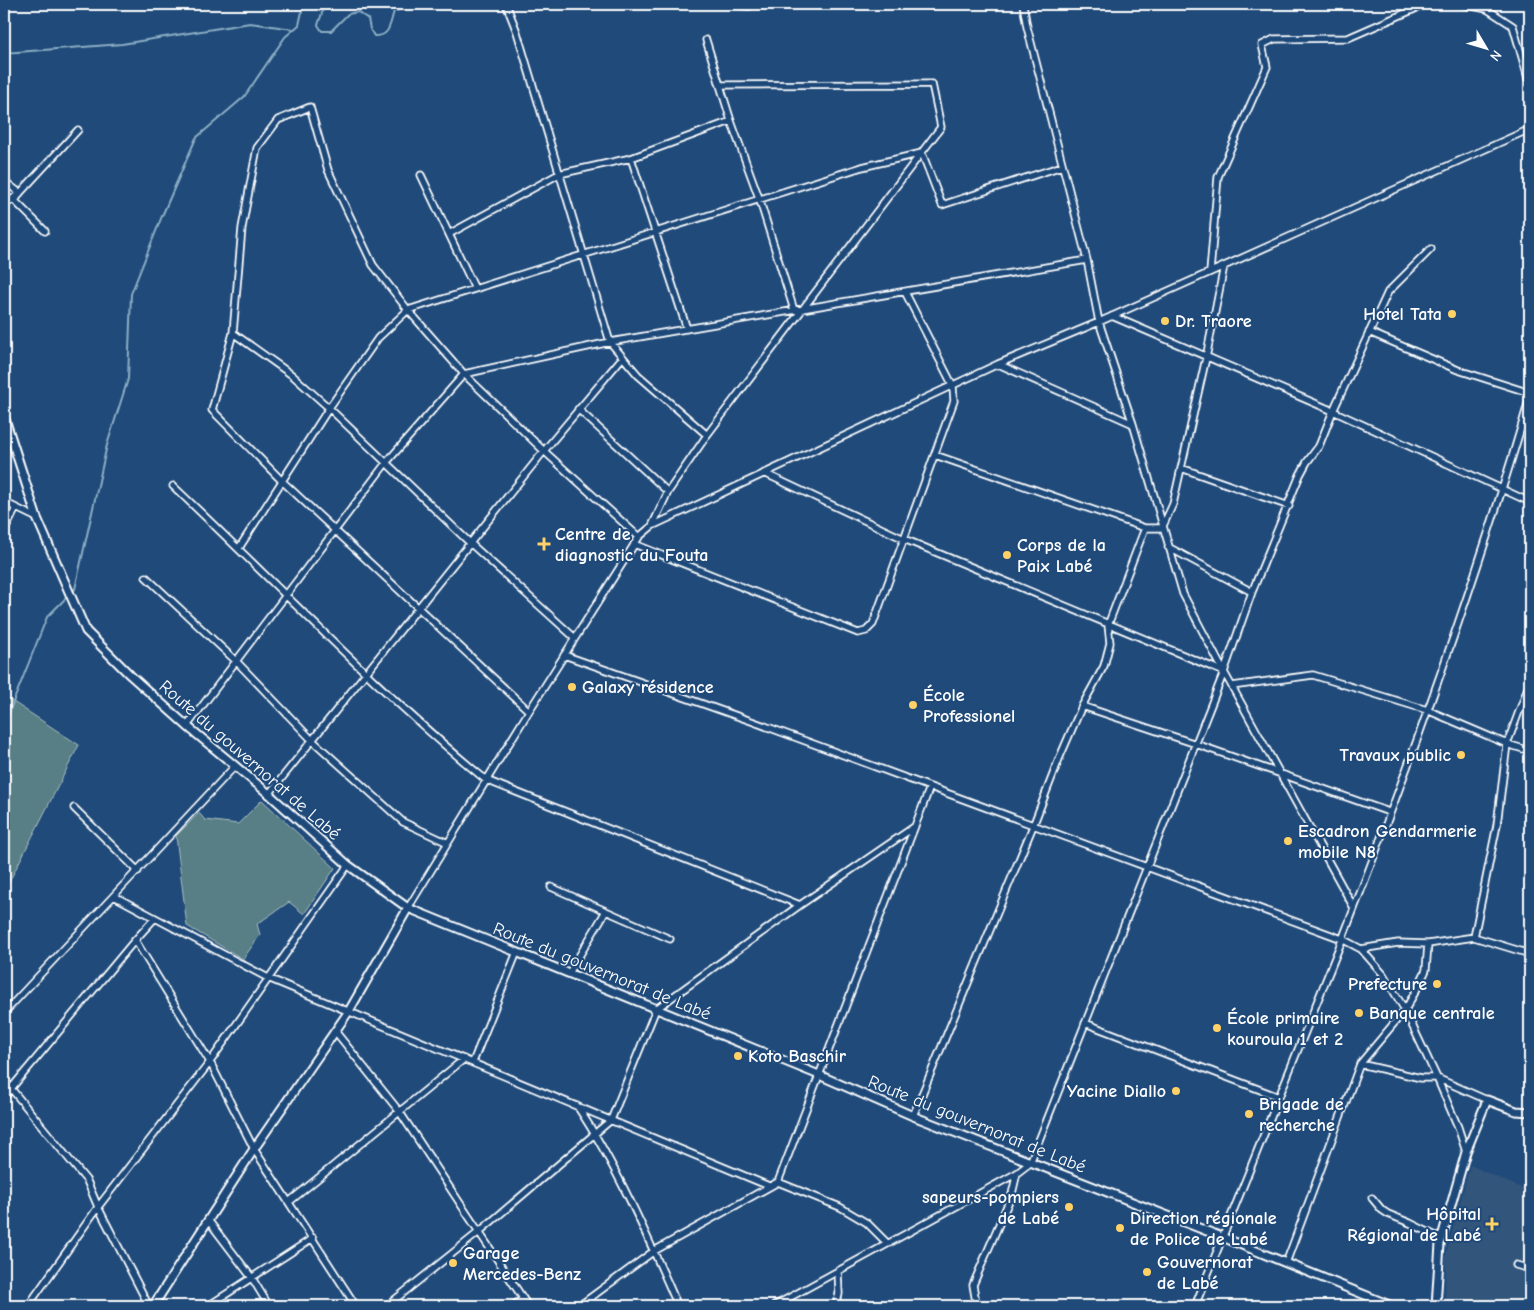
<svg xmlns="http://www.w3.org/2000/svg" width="1534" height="1310" viewBox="0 0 1534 1310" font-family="'Comic Neue',sans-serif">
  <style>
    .built { fill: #32547b }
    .green { fill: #597f85; stroke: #acbfc2 }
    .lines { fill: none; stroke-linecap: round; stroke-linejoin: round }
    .stream { stroke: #8dafc4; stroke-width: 2 }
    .minor-casing { stroke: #fff; stroke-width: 9 }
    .tertiary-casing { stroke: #fff; stroke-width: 11 }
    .minor { stroke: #1f4a7a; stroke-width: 5.5 }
    .tertiary { stroke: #1f4a7a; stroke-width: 7 }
    .poi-dot { fill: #ffd166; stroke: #1f4a7a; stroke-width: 2 }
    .labels { text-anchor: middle; stroke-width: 4; stroke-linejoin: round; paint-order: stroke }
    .poi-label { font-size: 18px; font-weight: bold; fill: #fff; stroke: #1f4a7a; text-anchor: start }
    .street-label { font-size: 18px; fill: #fff; stroke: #1f4a7a }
  </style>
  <rect width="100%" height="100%" fill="#1f4a7a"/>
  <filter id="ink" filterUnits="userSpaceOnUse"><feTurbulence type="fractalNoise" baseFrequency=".02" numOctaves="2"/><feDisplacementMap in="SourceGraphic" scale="10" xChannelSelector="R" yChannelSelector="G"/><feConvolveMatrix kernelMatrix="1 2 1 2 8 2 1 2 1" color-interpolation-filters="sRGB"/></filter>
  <g filter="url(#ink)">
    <path class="built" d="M1470,1165L1530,1192V1306H1445L1446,1255Z"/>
    <path class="green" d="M4,696L79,745L4,892Z
      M262,800L335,868L304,914L289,902L257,924L260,935L243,959L187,926L176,836L199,813L205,820L238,824Z"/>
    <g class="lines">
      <path class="stream" d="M436,4L452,8L462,4
        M703,4L705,6L726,4
        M738,4L739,9L749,10L767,4
        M880,4H888
        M4,53L122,44L250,23L293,29
        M72,592L75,589L107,445L128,379L131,294L162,216L196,138L244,97L285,37L299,25L303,7L316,5L323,10L318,25L322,31H331L348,14L358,12L368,19L370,29L374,36C390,37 390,24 394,11L432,4
        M4,725L47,617L69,595"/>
      <g class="minor-casing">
        <path id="minor" d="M506,4L517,32L610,342L638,375L707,435
          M1023,4L1027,27L1087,260L1099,322L1133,424L1183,594L1224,672L1354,908
          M1462,4L1487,9L1513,26L1530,85
          M706,40L731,121L759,198L794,310
          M631,158L687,329
          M421,175L475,289
          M4,181L20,193L15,201L45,231
          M4,206L20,193L78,130
          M449,234L559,174L631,158L731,121
          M1210,272L1218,177L1267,67L1262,45L1274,39L1348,38L1426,4
          M1112,316L1333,411L1530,502
          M1369,332L1458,370L1530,393
          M233,333L292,375L329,408L470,543L575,638
          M998,364L1133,424
          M578,409L668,492
          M935,455L1145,528H1162L1173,504L1206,358L1224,266
          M1181,468L1289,506
          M764,473L904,539L1224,672
          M173,486C277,584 375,689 486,780L800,905
          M4,502L37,518
          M652,526L668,492L707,435L941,127L932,84L720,85
          M4,532L16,508
          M634,544L858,633L866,631L873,624L954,401L953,386L905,292
          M1168,547L1252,592
          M239,548L329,408L378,338L408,310L862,167L922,153L942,205L1062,166
          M146,577L236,661L312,740L403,822L448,843
          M564,655L754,722L1342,939L1361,949L1383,974L1405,1010L1437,1078L1487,1100
          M1232,686L1313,675L1427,710L1507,744L1530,751
          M1082,706L1196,744L1389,812
          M529,711L282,481L212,410L233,333L242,228L257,148L278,120L310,107L328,170L373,265L408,310L464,374L544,451L639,537
          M187,726L386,463L464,374L610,342L1087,260
          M269,794L544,451L622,358
          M74,808L138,871
          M551,887L670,939
          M114,896L268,978L769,1186
          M408,908L529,711L639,537L652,526L998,364L1099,322L1530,129
          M1474,937L1497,825L1507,744L1530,682
          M135,940L210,1062L254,1149L356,1306
          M1361,949L1398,943L1428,944
          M569,973L606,911
          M4,1013L235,766
          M1085,1023L1279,1097
          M335,1031L399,1111L528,1306
          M473,1062L517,952
          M1360,1064L1421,1078H1437L1458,1127L1466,1152
          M4,1080L87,1181L98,1207L149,1306
          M4,1097L135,940L155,918
          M577,1106C617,1166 649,1240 678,1306
          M913,1116L1033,826L1059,759L1082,706L1104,666L1110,643L1108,625L1145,528
          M778,1182L930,787
          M1372,1198L1382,1210L1388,1214L1410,1223L1442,1239
          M289,1202L464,1059
          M208,1220L252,1278L269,1306
          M1286,1263L1360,1064L1405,1010L1418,987L1426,970L1428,944L1474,937L1530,954
          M1516,1265L1530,1269
          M28,1306L98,1207L210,1062L348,865
          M208,1306L313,1238
          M387,1306L479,1232L611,1120L656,1009L800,905L914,827
          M512,1306L523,1299
          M579,1306L654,1251L778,1182L840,1207L867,1223L887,1243
          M774,1306L1017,1173L1030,1163L1224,672L1252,592L1300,475L1307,462L1319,446L1333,411L1388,292L1431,249
          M836,1306L839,1294L838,1271
          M979,1306L976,1302L973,1285L1012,1194L1017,1173
          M1195,1306C1243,1184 1294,1062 1342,940C1411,762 1477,580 1530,397"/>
      </g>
      <g class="tertiary-casing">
        <path id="tertiary" d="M4,416L37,518L86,631L130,675L187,726L269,794L348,865L408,908L819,1075L913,1116L1222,1237L1392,1306
          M153,1306L254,1149L349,1011L408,908
          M1436,1306L1440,1244L1466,1152L1487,1100L1516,1111L1530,1112"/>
      </g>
      <use href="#minor" class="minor"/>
      <use href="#tertiary" class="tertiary"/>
    </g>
  </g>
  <g class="poi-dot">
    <circle cx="1452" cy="314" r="5"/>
    <circle cx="1165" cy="321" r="5"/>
    <path d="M541.5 536.5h5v5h5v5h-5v5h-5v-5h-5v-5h5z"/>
    <circle cx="1007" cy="555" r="5"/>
    <circle cx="572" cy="687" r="5"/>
    <circle cx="913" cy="705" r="5"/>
    <circle cx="1461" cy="755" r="5"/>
    <circle cx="1288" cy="841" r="5"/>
    <circle cx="1437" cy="984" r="5"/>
    <circle cx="1359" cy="1013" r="5"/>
    <circle cx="1217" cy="1028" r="5"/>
    <circle cx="738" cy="1056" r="5"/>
    <circle cx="1176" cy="1091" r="5"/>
    <circle cx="1249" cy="1114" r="5"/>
    <circle cx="1069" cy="1207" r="5"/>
    <path d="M1489.5 1216.5h5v5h5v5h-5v5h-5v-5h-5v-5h5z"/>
    <circle cx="1120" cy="1228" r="5"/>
    <circle cx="453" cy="1263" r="5"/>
    <circle cx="1147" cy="1272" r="5"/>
  </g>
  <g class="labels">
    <g class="poi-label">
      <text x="1442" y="320" text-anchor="end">Hotel Tata</text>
      <text x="1175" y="327">Dr. Traore</text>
      <text x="555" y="540">Centre de<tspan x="555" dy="21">diagnostic du Fouta</tspan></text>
      <text x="1017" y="551">Corps de la<tspan x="1017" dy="21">Paix Labé</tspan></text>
      <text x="582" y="693">Galaxy résidence</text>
      <text x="923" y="701">École<tspan x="923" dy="21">Professionel</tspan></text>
      <text x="1451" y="761" text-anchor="end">Travaux public</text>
      <text x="1298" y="837">Escadron Gendarmerie<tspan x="1298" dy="21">mobile N8</tspan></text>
      <text x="1427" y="990" text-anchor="end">Prefecture</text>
      <text x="1369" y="1019">Banque centrale</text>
      <text x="1227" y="1024">École primaire<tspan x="1227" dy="21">kouroula 1 et 2</tspan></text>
      <text x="748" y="1062">Koto Baschir</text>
      <text x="1166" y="1097" text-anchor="end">Yacine Diallo</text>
      <text x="1259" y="1110">Brigade de<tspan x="1259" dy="21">recherche</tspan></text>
      <text x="1059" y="1203" text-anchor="end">sapeurs-pompiers<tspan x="1059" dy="21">de Labé</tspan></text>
      <text x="1481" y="1220" text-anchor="end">Hôpital<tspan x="1481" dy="21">Régional de Labé</tspan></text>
      <text x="1130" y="1224">Direction régionale<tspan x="1130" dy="21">de Police de Labé</tspan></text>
      <text x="463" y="1259">Garage<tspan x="463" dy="21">Mercedes-Benz</tspan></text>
      <text x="1157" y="1268">Gouvernorat<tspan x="1157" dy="21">de Labé</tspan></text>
    </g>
    <g class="street-label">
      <text transform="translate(250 760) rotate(41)" y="6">Route du gouvernorat de Labé</text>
      <text transform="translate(602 971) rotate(22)" y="6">Route du gouvernorat de Labé</text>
      <text transform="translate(977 1124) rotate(22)" y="6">Route du gouvernorat de Labé</text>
    </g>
  </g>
  <rect width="1534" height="1310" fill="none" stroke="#1f4a7a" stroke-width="20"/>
  <rect x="10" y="10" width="1514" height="1290" fill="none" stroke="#fff" stroke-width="2" filter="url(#ink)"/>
  <g transform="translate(1486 48) rotate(128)" stroke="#1f4a7a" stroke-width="4" paint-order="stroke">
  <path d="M0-4L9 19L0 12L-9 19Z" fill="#ffffff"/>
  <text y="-8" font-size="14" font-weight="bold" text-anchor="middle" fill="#ffffff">N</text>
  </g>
</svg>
